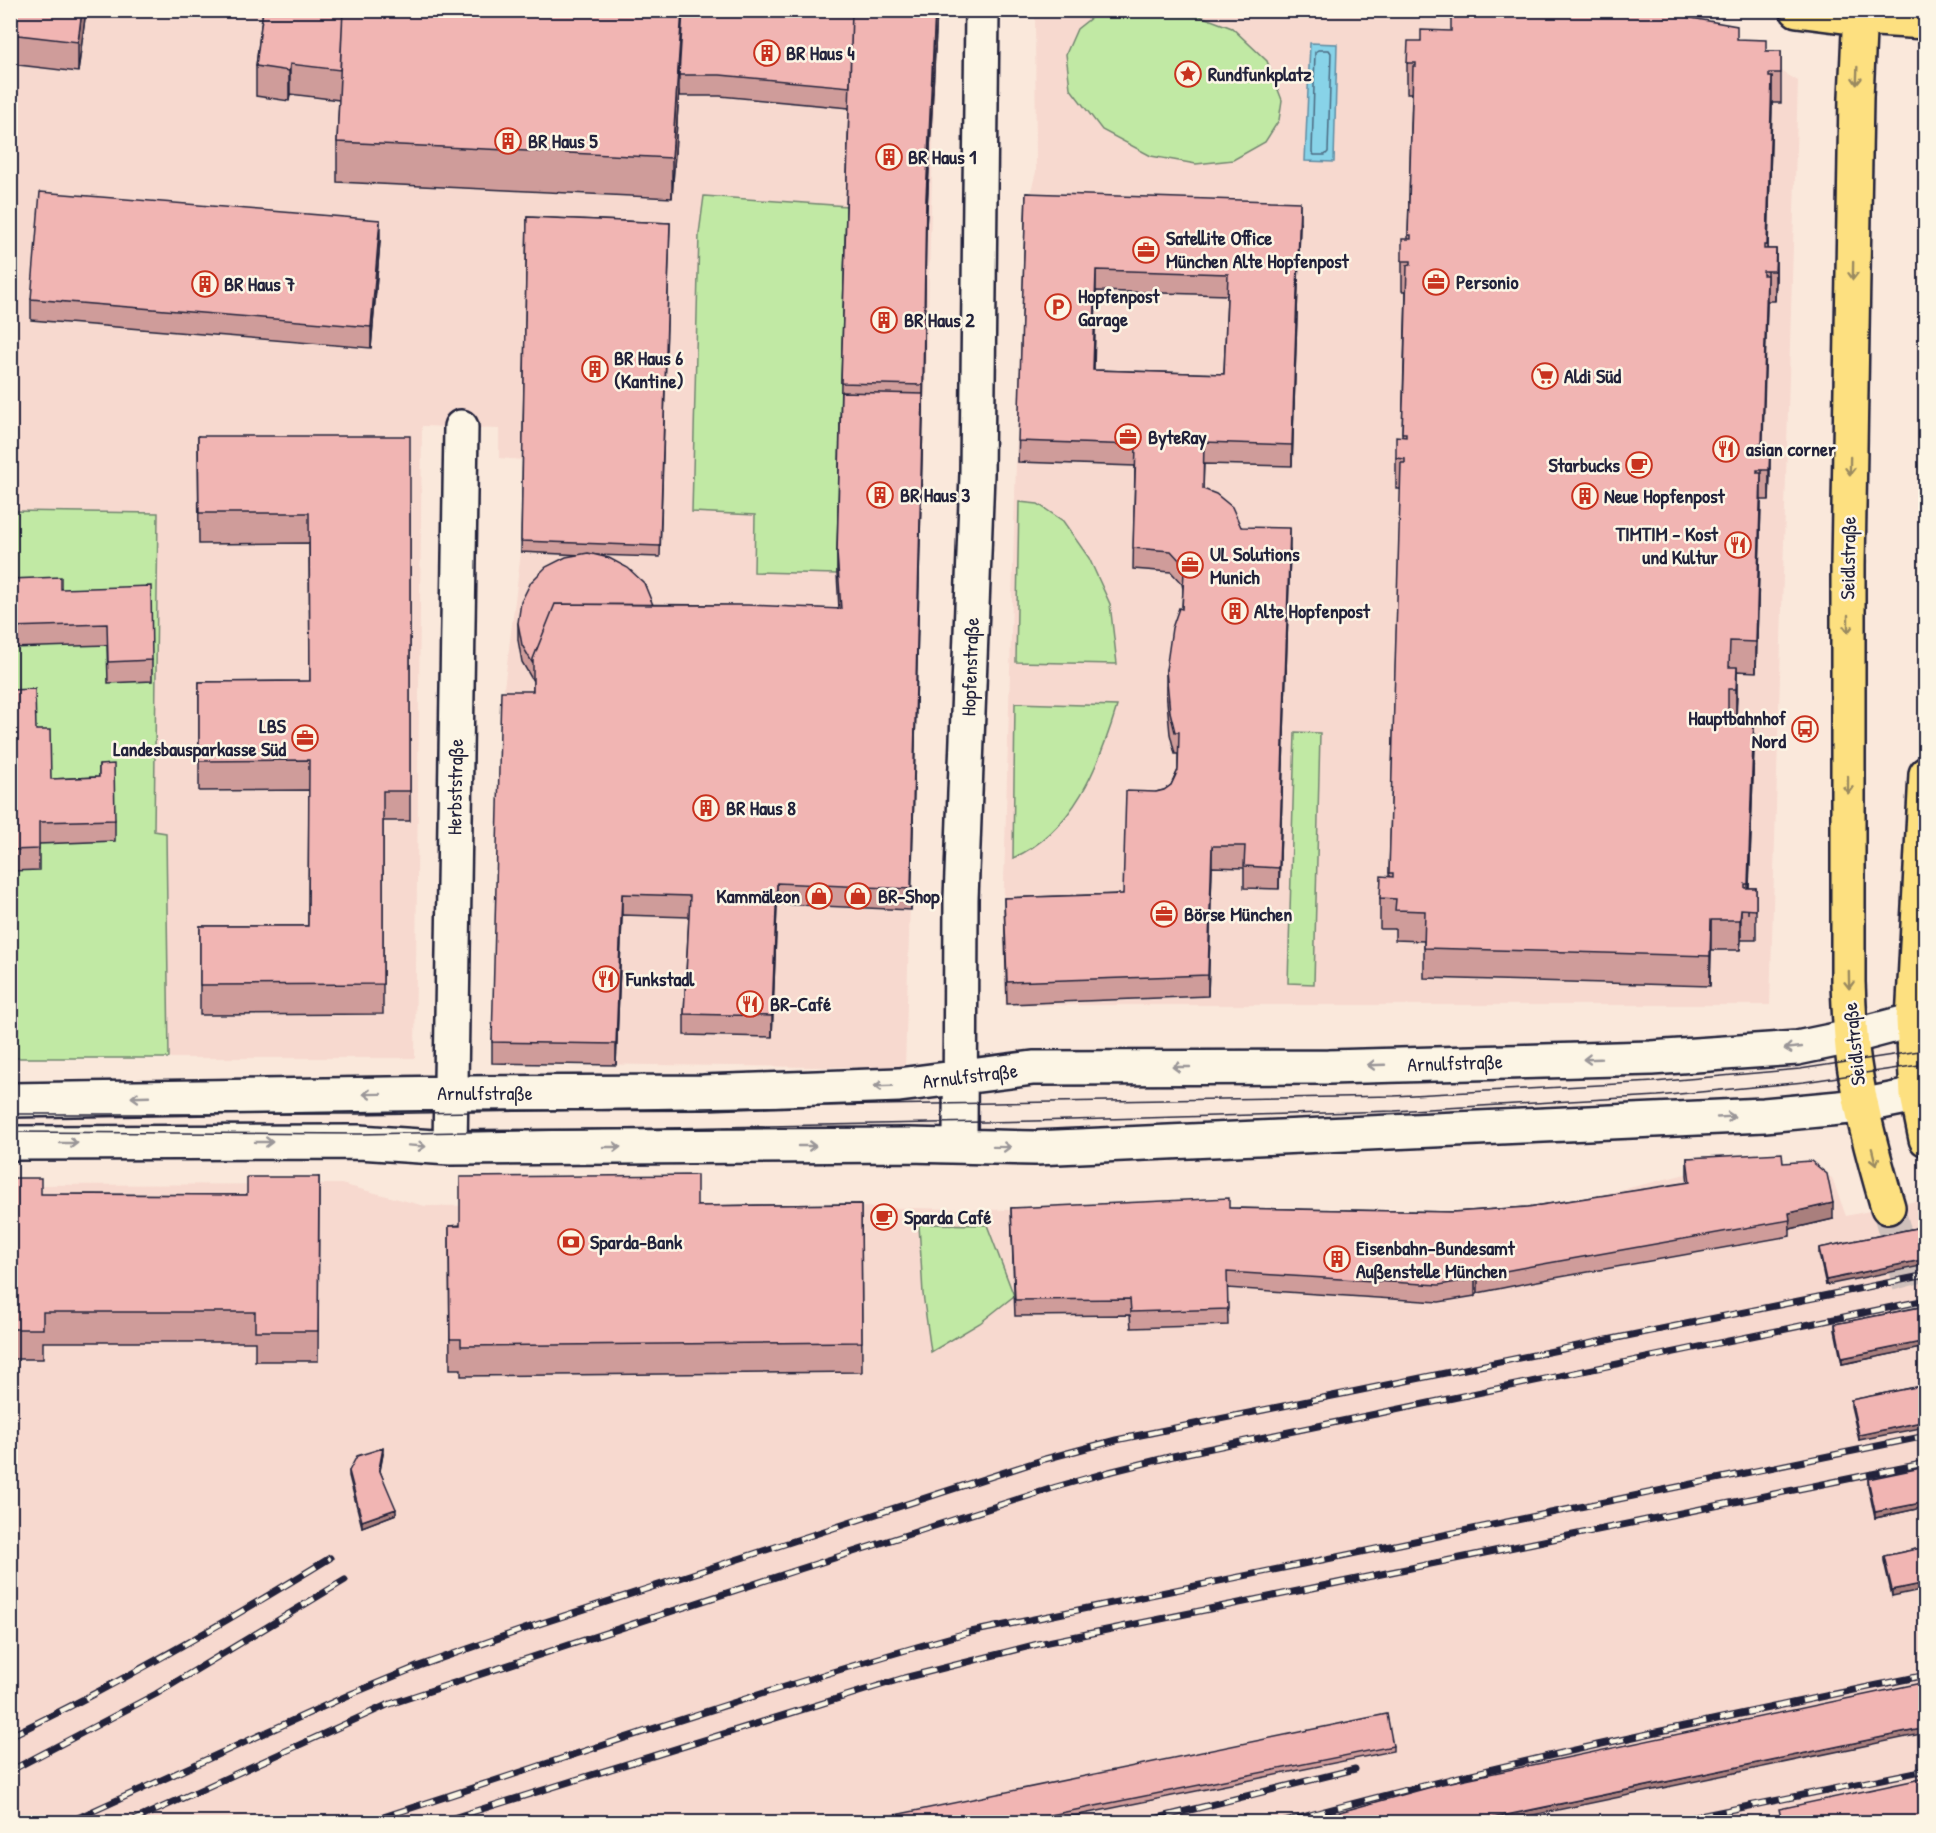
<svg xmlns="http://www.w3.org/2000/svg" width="1936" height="1833" viewBox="0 0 1936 1833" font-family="'Patrick Hand',sans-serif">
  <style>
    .built { fill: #f7d9cf }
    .green { fill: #c1e9a4; stroke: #728670; stroke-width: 1.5 }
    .water { fill: #88d3e8; stroke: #5f8ca3; stroke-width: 1.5 }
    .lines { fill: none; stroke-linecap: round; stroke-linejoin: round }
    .shore { stroke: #4b6980; stroke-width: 1.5 }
    .major-tunnel { stroke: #cfc0bb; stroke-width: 33; stroke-dasharray: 33 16; stroke-linecap: butt }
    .minor-casing { stroke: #22223b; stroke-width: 38 }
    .major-casing { stroke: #22223b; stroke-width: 38 }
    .minor { stroke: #fcf5e5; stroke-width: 33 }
    .major { stroke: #fde080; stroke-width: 33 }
    .tram { stroke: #22223b; stroke-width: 1.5 }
    .rail-casing { stroke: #22223b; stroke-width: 7 }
    .rail { stroke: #fcf5e5; stroke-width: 4.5; stroke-dasharray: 14; stroke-linecap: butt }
    .wall { fill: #cf9c9a; stroke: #22223b; stroke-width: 1.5; fill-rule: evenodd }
    .shaded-wall { fill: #a97f7d; stroke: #22223b; stroke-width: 1.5 }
    .building { fill: #f1b5b3; stroke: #22223b; stroke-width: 1.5; fill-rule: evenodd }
    .oneway { stroke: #9a8a61 }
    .oneway2 { stroke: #9a9698 }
    .labels { text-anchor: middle; stroke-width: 5; stroke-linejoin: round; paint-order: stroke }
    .poi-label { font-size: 20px; font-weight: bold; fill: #22223b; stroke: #fcf5e5; text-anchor: start }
    .street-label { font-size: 20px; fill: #22223b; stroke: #fcf5e5 }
  </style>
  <rect width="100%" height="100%" fill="#fae8db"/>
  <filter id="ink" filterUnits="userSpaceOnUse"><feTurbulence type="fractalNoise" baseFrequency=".0167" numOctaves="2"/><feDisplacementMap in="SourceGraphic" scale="12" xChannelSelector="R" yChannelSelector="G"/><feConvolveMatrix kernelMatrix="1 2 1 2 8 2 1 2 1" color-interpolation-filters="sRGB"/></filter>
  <g filter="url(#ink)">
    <path class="built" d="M10,11H937L905,1068L492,1063L501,712L521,553L523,460L499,458V429L422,426L415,1058H11Z
      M1035,11H1545L1755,55L1798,81L1770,1005H1005L1003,917L1016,461L1025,213L1036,172Z
      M1808,1165L1832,1178L1846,1216L1925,1199V1822H11L10,1185L341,1184L425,1206L700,1204L1229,1214L1407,1220L1535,1211L1686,1174Z"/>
    <path class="green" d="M1101,10L1187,11L1232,28L1267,61L1282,100L1279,120L1265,142L1233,160L1196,164L1151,156L1102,130L1070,88L1066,54L1077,29Z
      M704,196L847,206L837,574L754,572L755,515L692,512L699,234Z
      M1019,502L1038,504L1063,521L1089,558L1110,604L1117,664L1016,662Z
      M11,511L158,513L154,831L166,833L169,1058H11Z
      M1015,703L1117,706C1099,766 1074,831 1013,858Z
      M1295,732L1320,733L1314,984L1288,983Z
      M919,1224L987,1225L1014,1296L980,1323L931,1352L923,1294Z"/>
    <path class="water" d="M1310,43L1337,44L1334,162L1305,161Z"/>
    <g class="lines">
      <path class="shore" d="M1318,50H1329L1331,53L1328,152L1325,155H1314L1312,152L1315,52Z"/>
      <path class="major-tunnel" d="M1888,1207L1926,1348"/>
      <g class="minor-casing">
        <path id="minor" d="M10,1100L451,1093L703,1092L899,1085L1033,1068L1329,1067L1651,1058L1797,1048L1850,1037L1926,1017
          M10,1143L359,1142L450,1148L908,1145L1035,1148L1764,1115L1861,1106L1926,1093
          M960,1146L961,899L977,474L982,10
          M450,1148L461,427"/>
      </g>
      <g class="major-casing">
        <path id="major" d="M1797,10L1859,18L1926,22
          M1860,10L1856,97L1848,565V982C1849,1009 1850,1037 1854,1064C1861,1113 1874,1160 1888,1207
          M1926,774L1913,1020L1917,1095L1926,1139"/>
      </g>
      <use href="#minor" class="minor"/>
      <use href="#major" class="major"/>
      <path class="tram" d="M10,1114H359L1394,1096L1654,1082L1800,1069L1926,1050
        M10,1132L359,1134L1034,1121L1394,1111L1658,1096L1804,1082L1926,1064"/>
      <g class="rail-casing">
        <path id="rail" d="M10,1736C121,1683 226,1622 330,1558
          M10,1771L156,1694L345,1580
          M69,1822L351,1694L419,1666L539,1624L1045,1459L1116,1440L1180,1427L1926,1275
          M130,1822L387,1705L800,1569L1056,1487L1109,1472L1173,1456L1926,1300
          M368,1822C567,1758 764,1689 966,1633L1926,1436
          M440,1822L904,1678L1038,1644L1926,1463
          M1142,1822L1355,1769
          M1284,1822C1495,1764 1711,1720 1926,1675
          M1670,1822L1926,1770"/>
      </g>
      <use href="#rail" class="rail"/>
    </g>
    <path class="wall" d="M10,10H86L78,72L10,64Z
      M263,10H937L926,228L923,415L911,910L777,904L772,1037L684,1035V1014L689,917L622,915L616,1065L492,1063V1042L533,691V681L522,662L518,640V623L581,555L521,552L527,217L670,223L660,557L596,555L653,605L839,609L837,574V553L841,383L849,108L720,96H679V90L672,198L337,182V142L339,100L290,94L289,101L256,96V66Z
      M1737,39L1766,51H1781V103H1772L1768,249H1776V279L1775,301H1767L1762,448H1770L1769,500H1761L1756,672L1737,671L1736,715L1754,746L1749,888H1756V940H1741L1740,950H1711L1710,986L1424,978V941L1395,940V929H1380V898L1389,877L1401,489H1396V458L1402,437L1406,291H1402V261L1408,239L1412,93H1407V63L1421,41Z
      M1026,193L1300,223L1292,466L1204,464L1203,489L1241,527L1290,549L1279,889L1244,888V868L1212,867L1208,996L1007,1004L1004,898L1123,894L1156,792L1164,790L1171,785L1178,770V754H1175L1170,734L1166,691V670L1182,609L1183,589L1182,584L1171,572L1133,569L1135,466L1018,462ZM1096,291L1227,295L1224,374L1094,370Z
      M380,241L371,348L31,320V299Z
      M198,436L410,503V821H383V1014L200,1015V926H308L309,790L199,791V682L310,681L309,543L199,544Z
      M10,579L61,589L152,660V681L108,683L107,645L10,648Z
      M10,690L36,730L51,779L99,777V765L115,820V841L39,844V870L10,871Z
      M1687,1158L1783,1163L1833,1219L1790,1229V1236L1532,1282L1478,1293L1475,1296L1439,1302L1227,1288L1228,1325L1131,1328L1130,1315L1015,1316L1011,1208H1229L1453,1212L1528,1207L1688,1183L1687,1175Z
      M319,1177L318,1361H255V1342H43V1359H10V1178L41,1194L247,1195Z
      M861,1204L862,1372L461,1376V1369H450L449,1226L697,1206Z
      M1926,1226L1826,1285L1819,1254V1248Z
      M1926,1306V1347L1842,1364L1835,1330V1324Z
      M1926,1385L1859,1440L1851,1406V1400Z
      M383,1454L380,1471L396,1514L362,1527L349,1476V1471Z
      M1926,1467V1507L1875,1518L1868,1485V1479Z
      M1926,1547L1892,1596L1884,1561V1556Z
      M1393,1746V1751L1044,1822H861Z"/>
    <path class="shaded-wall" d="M82,10H86L78,72V42Z
      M682,10H684L679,75V90L672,198V158Z
      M935,10H937L926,228L923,415L911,910L923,394L926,198Z
      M290,64V94L289,101V71Z
      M1772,77V107L1767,275V245Z
      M1300,202V223L1292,466V445Z
      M380,220V241L371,348V327Z
      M1776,249V279L1775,301V271Z
      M1096,270V291L1093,391V370Z
      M1767,275V305L1762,474V444Z
      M1770,448V478L1769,500V470Z
      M1761,473V503L1756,672V642Z
      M1290,528V549L1279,889V868Z
      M1737,667V697L1736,719V689Z
      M1754,716V746L1748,914V884Z
      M1212,846V867L1208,996V975Z
      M777,883V904L772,1037V1016Z
      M622,894V915L616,1065V1044Z
      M1741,909V940L1740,950V920Z
      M1711,920V950L1710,986V956Z
      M1833,1203V1219L1790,1229L1789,1213Z
      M1926,1259V1265L1826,1285V1280Z
      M1478,1276V1293L1475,1296V1279Z
      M1926,1341V1347L1842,1364V1358Z
      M1926,1421V1427L1859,1440V1435Z
      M383,1448V1454L379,1475V1469Z
      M1926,1502V1507L1875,1518V1512Z
      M396,1509V1514L362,1527V1521Z
      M1926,1583V1589L1892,1596V1590Z
      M1926,1728V1733L1500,1822H1473Z"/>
    <path class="building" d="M10,10H82L78,42L10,34Z
      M263,10H343L340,70L290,64L289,71L256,66Z
      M343,10H682L672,158L337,142Z
      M683,10H852L850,87L720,75H679Z
      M852,10H935L926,198L923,385L841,383Z
      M1451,10H1646L1737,26V39L1766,40V51H1781V73H1769V77H1772L1767,245H1764V249H1776L1775,271H1763V275H1767L1762,444H1758V448H1770L1769,470H1757V473H1761L1756,642L1730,641L1729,667H1737L1736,689H1728V715L1754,716L1748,884H1745V888H1756V910L1741,909L1740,920H1711L1710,956L1424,948L1425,911L1395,910L1396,899L1380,898L1381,876L1393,877V873H1389L1401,463H1405V459L1396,458V436L1406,437V433H1402L1404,377L1407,265L1411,264V261H1402V239H1411V235H1408L1409,202L1413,66H1416V63H1407L1408,41H1421V30L1451,31Z
      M40,192L380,220L371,327L31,299Z
      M1026,193L1300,202L1292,445L1204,442L1203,489L1216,494L1232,507L1241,527L1290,528L1279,868L1244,866L1245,846H1212L1208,975L1007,982L1004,898L1123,894L1126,791L1156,792L1164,790L1171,785L1178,770L1179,732H1175L1170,712L1166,670L1172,628L1179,608L1182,609L1184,571L1182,563L1171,551L1133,548L1136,445L1018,441ZM1096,270L1228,274L1224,374L1093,370Z
      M527,217L670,223L660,546L521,541Z
      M841,392L923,394L911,889L777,883L772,1016L684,1014L690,896L622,894L616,1044L492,1042L501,691H533V659L555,604L748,605L841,609L837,553Z
      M198,436H410V791H383V984L200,985V926H308L309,760L199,761V682L310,681L309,513H199Z
      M588,553L609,558L628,568L644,583L653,605L555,604L533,659V664L522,645L518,623L521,602L531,582L546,567L566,557Z
      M61,577V589L151,586L152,660L108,662L107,624L10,627V579Z
      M35,689L36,730H50L51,779L99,777V765L114,764L115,820L39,822V849L10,850V690Z
      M1782,1153L1783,1163L1811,1161L1827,1174L1833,1203L1789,1213L1790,1220L1532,1266L1478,1276L1475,1279L1439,1285L1227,1272L1228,1309L1131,1312L1130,1299L1015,1300L1011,1208L1229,1198V1208L1453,1212L1528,1207L1690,1182L1687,1158Z
      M697,1175V1206L861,1204L862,1342L461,1346V1339H450L449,1226H460V1177Z
      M247,1177H319L318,1331H255V1312H43V1329H10V1178H41V1194L247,1195Z
      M1926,1226V1259L1826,1280L1819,1248Z
      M1926,1306V1341L1842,1358L1835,1324Z
      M1926,1385V1421L1859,1435L1851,1400Z
      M383,1448L379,1469L396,1509L362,1521L349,1471L357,1456Z
      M1926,1467V1502L1875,1512L1868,1479Z
      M1926,1547V1583L1892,1590L1884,1556Z
      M1926,1682V1728L1473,1822H1308L1307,1821L1442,1784Z
      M1387,1714L1393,1746L1016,1822H861Z
      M1926,1778V1822H1782L1779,1809Z"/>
    <defs><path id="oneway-shaft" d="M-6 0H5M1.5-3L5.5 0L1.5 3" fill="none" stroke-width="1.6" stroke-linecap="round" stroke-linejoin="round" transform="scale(1.5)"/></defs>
    <g class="oneway">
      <use href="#oneway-shaft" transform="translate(1857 76) rotate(92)"/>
      <use href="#oneway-shaft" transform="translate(1853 271) rotate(91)"/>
      <use href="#oneway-shaft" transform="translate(1850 466) rotate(91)"/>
      <use href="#oneway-shaft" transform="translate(1848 624) rotate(90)"/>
      <use href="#oneway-shaft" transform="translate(1848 785) rotate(90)"/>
      <use href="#oneway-shaft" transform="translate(1849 980) rotate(89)"/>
      <use href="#oneway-shaft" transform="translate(1874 1157) rotate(76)"/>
    </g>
    <g class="oneway2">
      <use href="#oneway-shaft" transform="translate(1793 1048) rotate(174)"/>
      <use href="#oneway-shaft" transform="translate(1592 1059) rotate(178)"/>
      <use href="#oneway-shaft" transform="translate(1376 1065) rotate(178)"/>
      <use href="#oneway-shaft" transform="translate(1181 1067) rotate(180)"/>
      <use href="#oneway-shaft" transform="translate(883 1086) rotate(178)"/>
      <use href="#oneway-shaft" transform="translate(372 1094) rotate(179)"/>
      <use href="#oneway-shaft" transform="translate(140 1097) rotate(178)"/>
      <use href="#oneway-shaft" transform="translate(1726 1117) rotate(-3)"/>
      <use href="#oneway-shaft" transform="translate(264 1142)"/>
      <use href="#oneway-shaft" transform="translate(69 1143)"/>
      <use href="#oneway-shaft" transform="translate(417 1146) rotate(4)"/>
      <use href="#oneway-shaft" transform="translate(807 1146)"/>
      <use href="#oneway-shaft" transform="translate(612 1147)"/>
      <use href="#oneway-shaft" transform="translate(1002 1147) rotate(1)"/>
    </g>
  </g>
  <defs>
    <g id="building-ring" transform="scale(1.35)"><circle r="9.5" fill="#fcf5e5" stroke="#c8321e" stroke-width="1.5"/><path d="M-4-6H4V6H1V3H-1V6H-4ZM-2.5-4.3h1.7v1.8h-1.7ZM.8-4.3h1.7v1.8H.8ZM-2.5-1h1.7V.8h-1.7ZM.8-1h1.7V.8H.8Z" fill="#c8321e"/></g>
    <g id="sight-ring" transform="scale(1.35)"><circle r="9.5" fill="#fcf5e5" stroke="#c8321e" stroke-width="1.5"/><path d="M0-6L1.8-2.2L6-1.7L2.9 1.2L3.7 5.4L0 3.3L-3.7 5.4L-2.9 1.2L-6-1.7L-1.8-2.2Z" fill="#c8321e"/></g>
    <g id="office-ring" transform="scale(1.35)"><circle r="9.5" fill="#fcf5e5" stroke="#c8321e" stroke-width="1.5"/><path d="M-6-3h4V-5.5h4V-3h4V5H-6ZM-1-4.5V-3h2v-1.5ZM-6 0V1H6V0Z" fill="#c8321e"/></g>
    <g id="parking-ring" transform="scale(1.35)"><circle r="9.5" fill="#fcf5e5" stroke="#c8321e" stroke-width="1.5"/><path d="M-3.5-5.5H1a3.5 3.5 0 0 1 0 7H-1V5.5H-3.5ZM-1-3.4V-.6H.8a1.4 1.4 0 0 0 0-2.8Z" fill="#c8321e"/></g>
    <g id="supermarket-ring" transform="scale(1.35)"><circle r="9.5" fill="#fcf5e5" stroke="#c8321e" stroke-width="1.5"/><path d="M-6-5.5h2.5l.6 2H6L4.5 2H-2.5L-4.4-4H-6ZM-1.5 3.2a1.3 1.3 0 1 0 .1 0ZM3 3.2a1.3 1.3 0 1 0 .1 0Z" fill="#c8321e"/></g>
    <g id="restaurant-ring" transform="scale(1.35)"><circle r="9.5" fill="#fcf5e5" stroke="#c8321e" stroke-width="1.5"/><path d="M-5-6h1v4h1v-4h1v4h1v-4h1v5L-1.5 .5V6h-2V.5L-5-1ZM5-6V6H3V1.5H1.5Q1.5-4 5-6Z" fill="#c8321e"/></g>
    <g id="cafe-ring" transform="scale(1.35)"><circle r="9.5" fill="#fcf5e5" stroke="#c8321e" stroke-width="1.5"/><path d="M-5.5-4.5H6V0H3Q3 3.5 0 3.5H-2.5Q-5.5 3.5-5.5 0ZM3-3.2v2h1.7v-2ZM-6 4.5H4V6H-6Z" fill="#c8321e"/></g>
    <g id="bus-ring" transform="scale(1.35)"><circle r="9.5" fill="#fcf5e5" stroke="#c8321e" stroke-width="1.5"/><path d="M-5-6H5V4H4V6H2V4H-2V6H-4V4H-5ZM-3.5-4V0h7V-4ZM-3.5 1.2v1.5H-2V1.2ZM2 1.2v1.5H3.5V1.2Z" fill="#c8321e"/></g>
    <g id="shop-ring" transform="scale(1.35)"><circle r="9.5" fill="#fcf5e5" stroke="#c8321e" stroke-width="1.5"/><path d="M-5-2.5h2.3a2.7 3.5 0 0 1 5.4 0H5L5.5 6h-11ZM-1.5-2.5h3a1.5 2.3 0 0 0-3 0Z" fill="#c8321e"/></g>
    <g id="bank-ring" transform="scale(1.35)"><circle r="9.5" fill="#fcf5e5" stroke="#c8321e" stroke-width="1.5"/><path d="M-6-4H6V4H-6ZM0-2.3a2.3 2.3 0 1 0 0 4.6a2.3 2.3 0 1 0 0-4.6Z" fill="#c8321e"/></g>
  </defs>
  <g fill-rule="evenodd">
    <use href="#building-ring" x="767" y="53"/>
    <use href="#sight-ring" x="1188" y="74"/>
    <use href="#building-ring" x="508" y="141"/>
    <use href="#building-ring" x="889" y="157"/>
    <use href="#office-ring" x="1146" y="250"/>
    <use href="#office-ring" x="1436" y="282"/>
    <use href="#building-ring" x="205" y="284"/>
    <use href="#parking-ring" x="1058" y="307"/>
    <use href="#building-ring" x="884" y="320"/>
    <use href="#building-ring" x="595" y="369"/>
    <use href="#supermarket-ring" x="1545" y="376"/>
    <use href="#office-ring" x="1128" y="437"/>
    <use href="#restaurant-ring" x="1726" y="449"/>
    <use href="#cafe-ring" x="1639" y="465"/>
    <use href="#building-ring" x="880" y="495"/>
    <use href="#building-ring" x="1585" y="496"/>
    <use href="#restaurant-ring" x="1738" y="545"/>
    <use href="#office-ring" x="1190" y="565"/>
    <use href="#building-ring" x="1235" y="611"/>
    <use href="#bus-ring" x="1805" y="729"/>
    <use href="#office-ring" x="305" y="738"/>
    <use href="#building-ring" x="706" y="808"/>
    <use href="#shop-ring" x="819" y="896"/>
    <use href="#shop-ring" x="858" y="896"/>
    <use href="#office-ring" x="1164" y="914"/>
    <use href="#restaurant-ring" x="606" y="979"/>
    <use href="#restaurant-ring" x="750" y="1004"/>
    <use href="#cafe-ring" x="884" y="1217"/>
    <use href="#bank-ring" x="571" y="1242"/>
    <use href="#building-ring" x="1337" y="1259"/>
  </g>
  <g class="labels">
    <g class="poi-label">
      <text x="786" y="60">BR Haus 4</text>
      <text x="1208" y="81">Rundfunkplatz</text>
      <text x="528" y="148">BR Haus 5</text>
      <text x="908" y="164">BR Haus 1</text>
      <text x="1166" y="245">Satellite Office<tspan x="1166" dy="23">München Alte Hopfenpost</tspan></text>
      <text x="1456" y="289">Personio</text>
      <text x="224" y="291">BR Haus 7</text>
      <text x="1078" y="303">Hopfenpost<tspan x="1078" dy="23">Garage</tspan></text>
      <text x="904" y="327">BR Haus 2</text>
      <text x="614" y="365">BR Haus 6<tspan x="614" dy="23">(Kantine)</tspan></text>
      <text x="1564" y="383">Aldi Süd</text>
      <text x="1148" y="444">ByteRay</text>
      <text x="1746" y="456">asian corner</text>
      <text x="1620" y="472" text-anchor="end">Starbucks</text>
      <text x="900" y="502">BR Haus 3</text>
      <text x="1604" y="503">Neue Hopfenpost</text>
      <text x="1718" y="541" text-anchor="end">TIMTIM - Kost<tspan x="1718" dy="23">und Kultur</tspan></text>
      <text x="1210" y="561">UL Solutions<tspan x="1210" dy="23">Munich</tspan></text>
      <text x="1254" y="618">Alte Hopfenpost</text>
      <text x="1786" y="725" text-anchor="end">Hauptbahnhof<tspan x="1786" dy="23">Nord</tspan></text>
      <text x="286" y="733" text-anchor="end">LBS<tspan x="286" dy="23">Landesbausparkasse Süd</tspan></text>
      <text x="726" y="815">BR Haus 8</text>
      <text x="800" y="903" text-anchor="end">Kammäleon</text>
      <text x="878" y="903">BR-Shop</text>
      <text x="1184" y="921">Börse München</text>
      <text x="626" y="986">Funkstadl</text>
      <text x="770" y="1011">BR-Café</text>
      <text x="904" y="1224">Sparda Café</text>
      <text x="590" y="1249">Sparda-Bank</text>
      <text x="1356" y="1255">Eisenbahn-Bundesamt<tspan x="1356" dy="23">Außenstelle München</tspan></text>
    </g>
    <g class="street-label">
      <text transform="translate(1848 558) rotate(-89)" y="7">Seidlstraße</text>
      <text transform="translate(970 667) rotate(-88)" y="7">Hopfenstraße</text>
      <text transform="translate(455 787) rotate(-89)" y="7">Herbststraße</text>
      <text transform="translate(1854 1044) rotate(-96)" y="7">Seidlstraße</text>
      <text transform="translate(1455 1063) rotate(-2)" y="7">Arnulfstraße</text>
      <text transform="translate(970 1076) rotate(-7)" y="7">Arnulfstraße</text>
      <text x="485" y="1100">Arnulfstraße</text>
    </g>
  </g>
  <rect width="1936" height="1833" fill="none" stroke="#fcf5e5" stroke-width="36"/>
  <rect x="18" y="18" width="1900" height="1797" fill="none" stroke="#22223b" stroke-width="2" filter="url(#ink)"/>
</svg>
